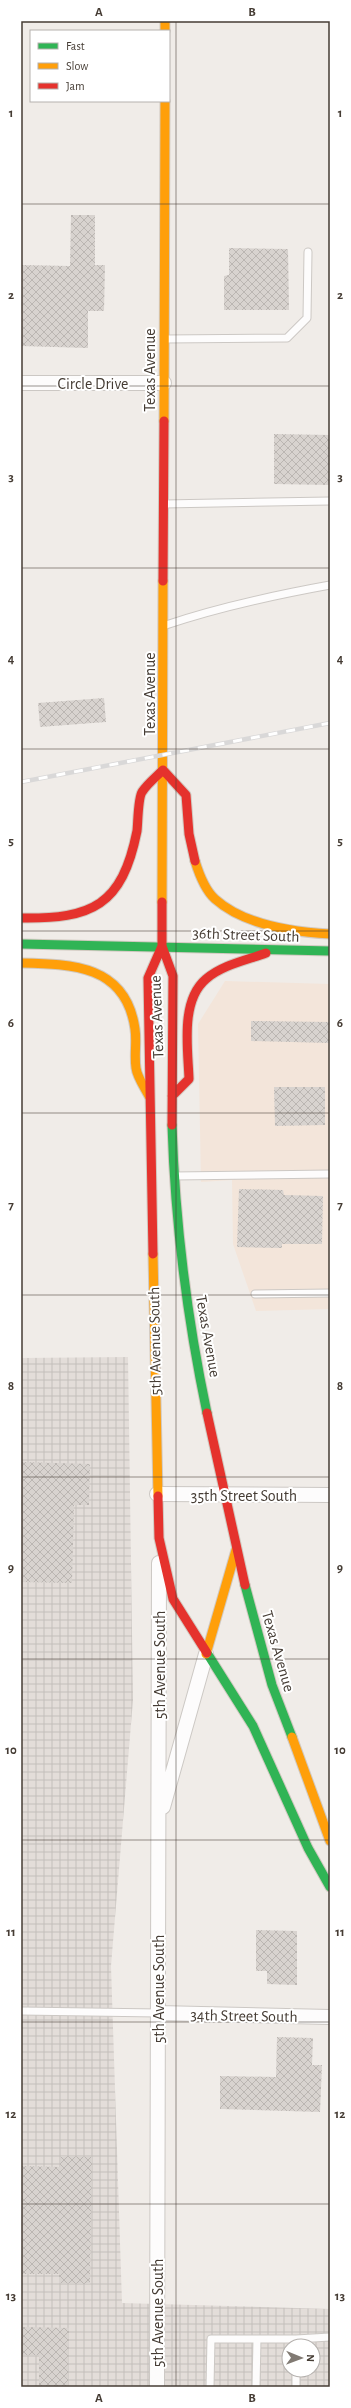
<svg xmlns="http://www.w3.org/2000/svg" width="351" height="2408" viewBox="0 0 351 2408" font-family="'Alegreya Sans',sans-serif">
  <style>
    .commercial { fill: #f3e5da }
    .industrial { fill: url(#industrial-grid); fill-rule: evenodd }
    .building { fill: url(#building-cross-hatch) }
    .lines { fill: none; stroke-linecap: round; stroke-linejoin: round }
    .lane-casing { stroke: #ccc8c4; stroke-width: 9 }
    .street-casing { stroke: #ccc8c4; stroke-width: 16 }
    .fast-casing { stroke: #d1c9c0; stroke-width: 11 }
    .slow-casing { stroke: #d1c9c0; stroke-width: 11 }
    .jam-casing { stroke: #d1c9c0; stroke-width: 11 }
    .lane { stroke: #fdfcfc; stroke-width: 7 }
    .street { stroke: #fdfcfc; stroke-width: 14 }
    .fast { stroke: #30b455; stroke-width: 9 }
    .slow { stroke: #ff9f0a; stroke-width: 9 }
    .jam { stroke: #e5322d; stroke-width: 9 }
    .rail-casing { stroke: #d9d8d8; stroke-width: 4.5 }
    .rail { stroke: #fff; stroke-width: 3; stroke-dasharray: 9; stroke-linecap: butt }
    .grid { fill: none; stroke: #453c34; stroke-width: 1; stroke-opacity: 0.55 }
    .labels { text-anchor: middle; stroke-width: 4; stroke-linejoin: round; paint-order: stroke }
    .street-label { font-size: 16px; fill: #453c34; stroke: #fff }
    .neatline { fill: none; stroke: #453c34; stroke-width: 1.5 }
    .grid-label { font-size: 13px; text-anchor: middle; font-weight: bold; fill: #453c34 }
  </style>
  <defs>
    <pattern id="industrial-grid" width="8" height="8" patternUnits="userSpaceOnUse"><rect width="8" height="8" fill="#e3ddd9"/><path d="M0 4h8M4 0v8" fill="none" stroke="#c4bfbb"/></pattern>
    <pattern id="building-cross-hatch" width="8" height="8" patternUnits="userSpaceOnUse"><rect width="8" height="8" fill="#d8d3cf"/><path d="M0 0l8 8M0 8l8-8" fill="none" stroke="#bbb6b2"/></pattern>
  </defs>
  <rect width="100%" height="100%" fill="#f0ece8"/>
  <path class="commercial" d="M225,981L330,984V1309L256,1311L233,1244L232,1180L201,1182L198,1024Z"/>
  <path class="industrial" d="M128,1357L133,1700L111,1966L122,2303L330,2309V2387H21V1358ZM289,2346H313V2370H289Z"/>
  <path class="building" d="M71,215H95V265H105L104,311H88V348L21,346V265L70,266Z
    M229,248L288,249L289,310H224V276L229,275Z
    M274,434L330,435V485L274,484Z
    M104,698L106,722L40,727L38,703Z
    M251,1021L329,1022V1043L251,1041Z
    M274,1087H325V1125L275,1126Z
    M239,1189L283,1190L284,1195L323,1196L322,1244H282V1248L237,1247Z
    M21,1462L90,1464L89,1505H74L72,1583L21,1582Z
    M256,1930L297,1931V1985L267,1984V1971H256Z
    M277,2037L313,2038L312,2065H322L320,2112L220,2109V2076L276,2077Z
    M61,2156L92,2157L90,2284L59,2283V2274H21V2166L60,2167Z
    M21,2327L69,2328L68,2387H39V2355H21Z"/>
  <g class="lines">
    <g class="lane-casing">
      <path id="lane" d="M165,339L287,338L307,318L308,252
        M164,504L330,501
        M166,625C219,607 275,595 330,585
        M174,1176L330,1174
        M255,1294L330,1293
        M21,2011L158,2013
        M257,2339H296
        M296,2346V2339L330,2337
        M210,2387L211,2339H257L256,2387
        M296,2387V2370"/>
    </g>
    <g class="street-casing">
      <path id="street" d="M21,383H164
        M157,1494L330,1495
        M163,1807L206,1654
        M158,2013L330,2017
        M157,2387L159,1563"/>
    </g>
    <g class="fast-casing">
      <path id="fast" d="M21,944L330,951
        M172,1125C175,1222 187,1318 207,1413
        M245,1585L272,1685L292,1737
        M207,1653L253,1726L308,1848L330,1887"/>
    </g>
    <g class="slow-casing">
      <path id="slow" d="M165,21V31
        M164,421L165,101
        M195,861C199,874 205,890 215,899C244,925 293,932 330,934
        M162,902L163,581
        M21,963C72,964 126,965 135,1029C137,1042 134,1055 136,1068C137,1077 145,1088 149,1096
        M153,1254L158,1496
        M206,1654L236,1550
        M292,1737L330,1841"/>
    </g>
    <g class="jam-casing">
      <path id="jam" d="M163,581L164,421
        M162,902V946L173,976L172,1125
        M21,918C92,919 122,906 137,831C138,822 138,798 142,792C147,784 156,777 163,770L186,795L189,834L195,861
        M172,1096L189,1079C188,1049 180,1001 206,979C222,965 247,960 266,953
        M153,1254L148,978L162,946
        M207,1413L245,1585
        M158,1496L159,1538L173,1599L207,1653"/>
    </g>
    <use href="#lane" class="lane"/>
    <use href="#street" class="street"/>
    <use href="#fast" class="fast"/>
    <use href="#slow" class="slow"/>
    <use href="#jam" class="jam"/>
    <g class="rail-casing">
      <path id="rail" d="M21,782L330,723"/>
    </g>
    <use href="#rail" class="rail"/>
  </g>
  <path class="grid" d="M176,21V2387M21,204H330M21,386H330M21,568H330M21,749H330M21,931H330M21,1113H330M21,1295H330M21,1477H330M21,1659H330M21,1840H330M21,2022H330M21,2204H330"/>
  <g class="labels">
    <g class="street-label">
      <text transform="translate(149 370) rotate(-90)" y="6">Texas Avenue</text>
      <text x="93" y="389">Circle Drive</text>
      <text transform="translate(149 694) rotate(-90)" y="6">Texas Avenue</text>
      <text transform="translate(246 934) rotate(2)" y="6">36th Street South</text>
      <text transform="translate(156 1017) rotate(-92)" y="6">Texas Avenue</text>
      <text transform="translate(209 1336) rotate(80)" y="6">Texas Avenue</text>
      <text transform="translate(154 1341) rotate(-91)" y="6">5th Avenue South</text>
      <text x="244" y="1501">35th Street South</text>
      <text transform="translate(279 1651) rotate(74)" y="6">Texas Avenue</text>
      <text transform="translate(159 1665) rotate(-90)" y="6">5th Avenue South</text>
      <text transform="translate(158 1989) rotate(-90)" y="6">5th Avenue South</text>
      <text transform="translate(244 2015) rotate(1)" y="6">34th Street South</text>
      <text transform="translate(157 2313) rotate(-90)" y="6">5th Avenue South</text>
    </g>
  </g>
  <rect width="351" height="2408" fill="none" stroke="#ffffff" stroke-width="44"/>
  <rect x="30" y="30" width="140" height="72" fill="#ffffff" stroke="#b5b1ae"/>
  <rect x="38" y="43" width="20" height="6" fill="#30b455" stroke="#b5b1ae"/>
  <text x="66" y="50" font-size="12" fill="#453c34">Fast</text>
  <rect x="38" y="63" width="20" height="6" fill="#ff9f0a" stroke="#b5b1ae"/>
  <text x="66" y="70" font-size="12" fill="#453c34">Slow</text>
  <rect x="38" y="83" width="20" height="6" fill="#e5322d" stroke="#b5b1ae"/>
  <text x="66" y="90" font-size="12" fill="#453c34">Jam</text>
  <g transform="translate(301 2358) rotate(91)"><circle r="19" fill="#ffffff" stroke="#b5b1ae"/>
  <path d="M0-3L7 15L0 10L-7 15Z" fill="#817a73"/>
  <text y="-6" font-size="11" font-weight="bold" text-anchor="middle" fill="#453c34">N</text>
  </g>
  <rect x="22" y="22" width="307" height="2364" class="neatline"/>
  <g class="grid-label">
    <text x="99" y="16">A</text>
    <text x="252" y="16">B</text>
    <text x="11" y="117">1</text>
    <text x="340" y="117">1</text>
    <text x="11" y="299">2</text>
    <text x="340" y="299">2</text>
    <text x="11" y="481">3</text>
    <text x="340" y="481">3</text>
    <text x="11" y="663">4</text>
    <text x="340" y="663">4</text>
    <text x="11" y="845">5</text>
    <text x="340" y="845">5</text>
    <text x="11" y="1027">6</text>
    <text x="340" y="1027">6</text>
    <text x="11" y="1209">7</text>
    <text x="340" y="1209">7</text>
    <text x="11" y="1390">8</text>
    <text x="340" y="1390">8</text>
    <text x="11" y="1572">9</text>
    <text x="340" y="1572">9</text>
    <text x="11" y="1754">10</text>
    <text x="340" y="1754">10</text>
    <text x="11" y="1936">11</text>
    <text x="340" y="1936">11</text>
    <text x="11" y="2118">12</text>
    <text x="340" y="2118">12</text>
    <text x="11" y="2300">13</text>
    <text x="340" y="2300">13</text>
    <text x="99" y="2402">A</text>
    <text x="252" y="2402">B</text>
  </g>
</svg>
